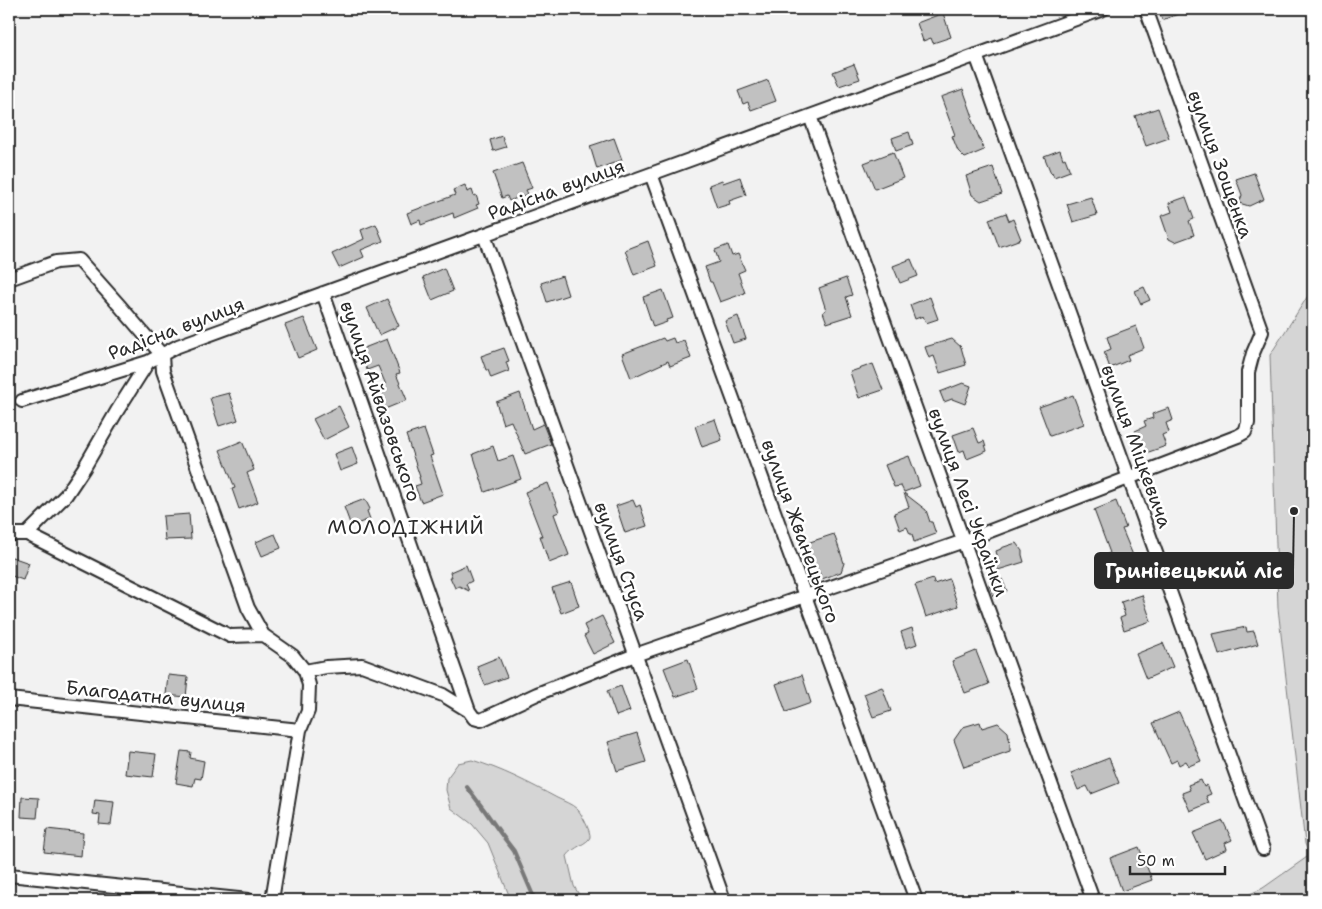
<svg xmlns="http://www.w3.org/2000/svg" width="1322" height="909" viewBox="0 0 1322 909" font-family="'Shantell Sans',sans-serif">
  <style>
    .green { fill: #d5d5d5; stroke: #808080 }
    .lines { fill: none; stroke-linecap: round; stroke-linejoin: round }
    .stream { stroke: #787878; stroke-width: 4 }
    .building { fill: #c1c1c1; stroke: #2b2b2b }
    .minor-casing { stroke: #2b2b2b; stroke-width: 16 }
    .minor { stroke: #fff; stroke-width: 12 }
    .labels { text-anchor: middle; stroke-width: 5; stroke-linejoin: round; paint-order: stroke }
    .street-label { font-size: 19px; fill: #2b2b2b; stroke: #fff }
    .neighbourhood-label { font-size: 20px; letter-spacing: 1px; fill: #2b2b2b; stroke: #fff }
    .leader { fill: none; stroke: #2b2b2b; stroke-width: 2 }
    .callout-dot { fill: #2b2b2b; stroke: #fff; stroke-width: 2 }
    .callout { fill: #2b2b2b; stroke: #2b2b2b; stroke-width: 2 }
    .callout-label { font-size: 20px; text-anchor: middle; font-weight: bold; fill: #fff }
  </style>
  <rect width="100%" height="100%" fill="#f2f2f2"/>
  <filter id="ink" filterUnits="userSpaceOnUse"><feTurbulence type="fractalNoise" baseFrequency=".02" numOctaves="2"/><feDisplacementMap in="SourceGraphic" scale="10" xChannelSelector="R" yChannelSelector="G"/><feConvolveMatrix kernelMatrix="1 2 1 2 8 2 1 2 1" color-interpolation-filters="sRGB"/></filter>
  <g filter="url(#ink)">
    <path class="green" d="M1313,288V900H1237L1263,888L1310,855L1305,844L1278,608L1270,355Z
      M472,760C502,769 529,783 557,798C563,801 572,804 577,809C581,812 591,832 590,837C589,843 573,847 567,856L574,886L582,900H511L488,843L472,824L451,808L446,790L447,778L458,763Z"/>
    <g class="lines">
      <path class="stream" d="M467,787L485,811L501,834L514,851L535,900"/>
    </g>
    <path class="building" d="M1158,9H1189V10L1162,20Z
      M943,13L951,37L933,43L931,38L923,41L917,23Z
      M854,64L860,79L839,86L833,72Z
      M768,80L776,101L751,110L748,102L743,104L738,91Z
      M963,89L973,117L971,118L984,150L965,158L958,151L952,136L955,135L941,97Z
      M1158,108L1169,138L1146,146L1135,116Z
      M909,132L913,145L896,151L892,138Z
      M502,136L506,147L493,151L490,140Z
      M614,138L622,160L597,169L590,146Z
      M1060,150L1063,159L1065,158L1070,171L1054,177L1052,172L1051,173L1044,156Z
      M893,152L903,178L875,189L864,163Z
      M522,163L532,188L526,190L528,194L509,201L507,196L502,198L493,173Z
      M993,167L1002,194L981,201L972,195L966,176Z
      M1254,173L1264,199L1249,206L1239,203L1242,195L1236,179Z
      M740,177L746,195L729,201L730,204L717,208L709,185L722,180L723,183Z
      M465,185L467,192L472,190L474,196L476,195L479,204L476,205L478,208L454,218L453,213L421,225L420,220L411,224L407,213L455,195L453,190Z
      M1091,197L1097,215L1073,222L1067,204Z
      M1186,197L1194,219L1189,221L1194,235L1175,242L1169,239L1161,216L1172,212L1169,203Z
      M1006,213L1009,221L1013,219L1021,239L999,247L989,219Z
      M376,224L383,241L361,250L364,257L339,268L332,254L364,239L361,230Z
      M648,241L657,266L634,275L625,250Z
      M728,245L732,256L738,254L745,270L738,273L745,293L720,302L712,282H710L705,267L719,262L715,250Z
      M911,259L918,276L900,283L893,266Z
      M444,268L453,291L432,300L423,277Z
      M562,276L568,295L547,302L541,283Z
      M846,278L852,295L846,297L852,315L827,323L823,312L826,310L819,288Z
      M1144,287L1150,300L1141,304L1135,291Z
      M663,290L673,318L666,320L667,322L653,327L643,297Z
      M930,297L938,319L926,323L923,316L915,319L910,305Z
      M387,299L399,326L379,335L367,308Z
      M738,316L746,339L733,343L725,321Z
      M304,318L317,350L298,358L285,325Z
      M1136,326L1144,348L1127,355L1129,360L1110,368L1104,352L1111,349L1107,337Z
      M663,338L665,341L673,338L675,343L684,340L691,358L670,366L668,361L631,378L622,354Z
      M387,339L400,373L396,374L407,400L385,409L376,389L386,385L378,366L367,370L359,350Z
      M952,339L961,347L966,365L940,373L934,356L929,358L925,347Z
      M504,348L509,361L506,362L509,371L491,378L488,370H486L481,356Z
      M873,364L883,390L859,398L850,372Z
      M963,383L971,386L965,404L952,399L944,402L940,392Z
      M229,393L238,420L219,426L210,398Z
      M520,393L532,429L543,424L551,444L525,454L511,421L503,424L496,402Z
      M1073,395L1084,424L1050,436L1039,407Z
      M339,406L349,427L324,440L313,419Z
      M1169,408L1173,420L1166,423L1169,432L1162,435L1166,446L1143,454L1135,431L1146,426L1144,421L1153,418L1152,414Z
      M715,419L722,440L702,447L695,426Z
      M973,428L979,443L984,441L987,451L967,459L964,450L959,452L953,435Z
      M424,429L433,455L430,456L443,494L421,502L415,486L421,484L419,477H420L406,435Z
      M242,441L254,470L247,473L258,502L239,509L232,489L235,488L220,450Z
      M493,446L498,461L513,456L521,479L485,492L473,454Z
      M352,447L358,464L340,471L334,454Z
      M909,456L920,486L904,492L901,486L894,487L885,465Z
      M548,483L559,512L554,514L569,555L549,563L540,536H542L525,492Z
      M904,493L926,510L930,522H932L936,534L914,542L912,534H910L907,527L900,530L894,513L909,507Z
      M365,499L370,509L367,511L370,519L351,526L344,507Z
      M633,500L636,507L640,505L647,526L625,533L616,506Z
      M1116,501L1126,528L1122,529L1135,560L1131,561V568L1126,569L1128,573L1115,578L1105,555L1110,553L1094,510Z
      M189,514L191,539L165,540L163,516Z
      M275,534L281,548L262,556L256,542Z
      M834,534L844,563L841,572L822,579L819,572L815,573L810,561L812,560L807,543Z
      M1016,543L1022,551V555L1024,562L998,570L996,564L997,555L996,551L1001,549V548Z
      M9,556L29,563L23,580L9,575Z
      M466,565L472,581L466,584L469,591L459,586L455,588L450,577H452L450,572Z
      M933,579L934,584L949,579L958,606L926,617L915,585Z
      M1002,579L1007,591L993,596L989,585Z
      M571,582L579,606L561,613L552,588Z
      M1142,595L1151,621L1124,630L1120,618L1125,616L1121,602Z
      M602,616L615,643L593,654L584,636L588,634L584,625Z
      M1246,627L1247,632L1254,631L1258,644L1219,655L1213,634Z
      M912,628L917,644L906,648L901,632Z
      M1163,643L1173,667L1146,679L1136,654Z
      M976,651L989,684L965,693L952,661Z
      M499,657L507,677L485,685L477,666Z
      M688,659L698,689L675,697L664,668Z
      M168,675L188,677L186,697L166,695Z
      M802,675L811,703L786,712L776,684Z
      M621,686L630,711L616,716L607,691Z
      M882,687L891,711L873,717L864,694Z
      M1179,712L1201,761L1189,766L1186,761L1179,765L1177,760L1171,763L1153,723Z
      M980,722L982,728L998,723L1008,732L1010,744V751L964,767L954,740L963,727Z
      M637,733L646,762L617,771L608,742Z
      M128,751L156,754L153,777L125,774Z
      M181,751L191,752L190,758L204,761L201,779L195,778L193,786L176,783Z
      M1109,758L1119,783L1091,794L1087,786L1078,790L1071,773Z
      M1201,780L1204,787L1207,785L1211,794L1206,796L1209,803L1190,811L1182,793L1190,790L1188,785Z
      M22,797L39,798L37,818L21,817Z
      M95,800L114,802L111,825L99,824L100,815L93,814Z
      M1223,821L1232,840L1225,843L1227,849L1205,859L1193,833Z
      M47,829L83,833L81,856L44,852Z
      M1139,847L1152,880L1122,891L1110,858Z"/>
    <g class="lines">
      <g class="minor-casing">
        <path id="minor" d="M976,55L1263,849
          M810,116L1093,900
          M651,174L916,900
          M484,235L724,900
          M9,279L56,262L79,260L119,305L162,355L163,371L248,608L263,635L293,656L305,671L309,685L308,711L300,730L272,900
          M323,293L469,711L474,718L481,720L537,694L635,655L964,541L1238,436L1245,432L1248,423V372L1253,353L1262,332L1146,9
          M22,401L148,362L178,346L651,174L1103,9
          M9,534H27L230,636L263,635
          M27,534L66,495L84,468L117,411L148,362
          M305,671L326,667L362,665L443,695L469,711
          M9,699L300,730
          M9,875L248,900"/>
      </g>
      <use href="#minor" class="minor"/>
    </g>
  </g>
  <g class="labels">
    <g class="street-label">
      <text transform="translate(1221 164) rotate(70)" y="7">вулиця Зощенка</text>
      <text transform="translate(556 189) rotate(-20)" y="7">Радісна вулиця</text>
      <text transform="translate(176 328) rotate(-21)" y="7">Радісна вулиця</text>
      <text transform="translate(381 401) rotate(71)" y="7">вулиця Айвазовського</text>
      <text transform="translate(1137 446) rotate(70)" y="7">вулиця Міцкевича</text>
      <text transform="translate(969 502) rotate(70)" y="7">вулиця Лесі Українки</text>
      <text transform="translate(801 531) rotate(70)" y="7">вулиця Жванецького</text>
      <text transform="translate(622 561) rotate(70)" y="7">вулиця Стуса</text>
      <text transform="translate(156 696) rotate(6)" y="7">Благодатна вулиця</text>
    </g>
    <g class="neighbourhood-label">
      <text x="406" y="534">МОЛОДІЖНИЙ</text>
    </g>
  </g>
  <path class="leader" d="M1294 511L1293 571"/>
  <circle class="callout-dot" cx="1294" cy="511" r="5"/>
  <rect class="callout" x="1095" y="553" width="198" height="35" rx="5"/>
  <g class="callout-label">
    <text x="1194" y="578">Гринівецький ліс</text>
  </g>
  <rect width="1322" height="909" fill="none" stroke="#fff" stroke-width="30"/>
  <rect x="15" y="15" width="1292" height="879" fill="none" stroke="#2b2b2b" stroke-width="2" filter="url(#ink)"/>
  <path d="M1130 866v8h95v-8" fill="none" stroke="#2b2b2b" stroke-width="2.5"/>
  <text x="1137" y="866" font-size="15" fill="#2b2b2b" stroke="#ffffff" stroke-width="4" paint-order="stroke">50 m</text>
</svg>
